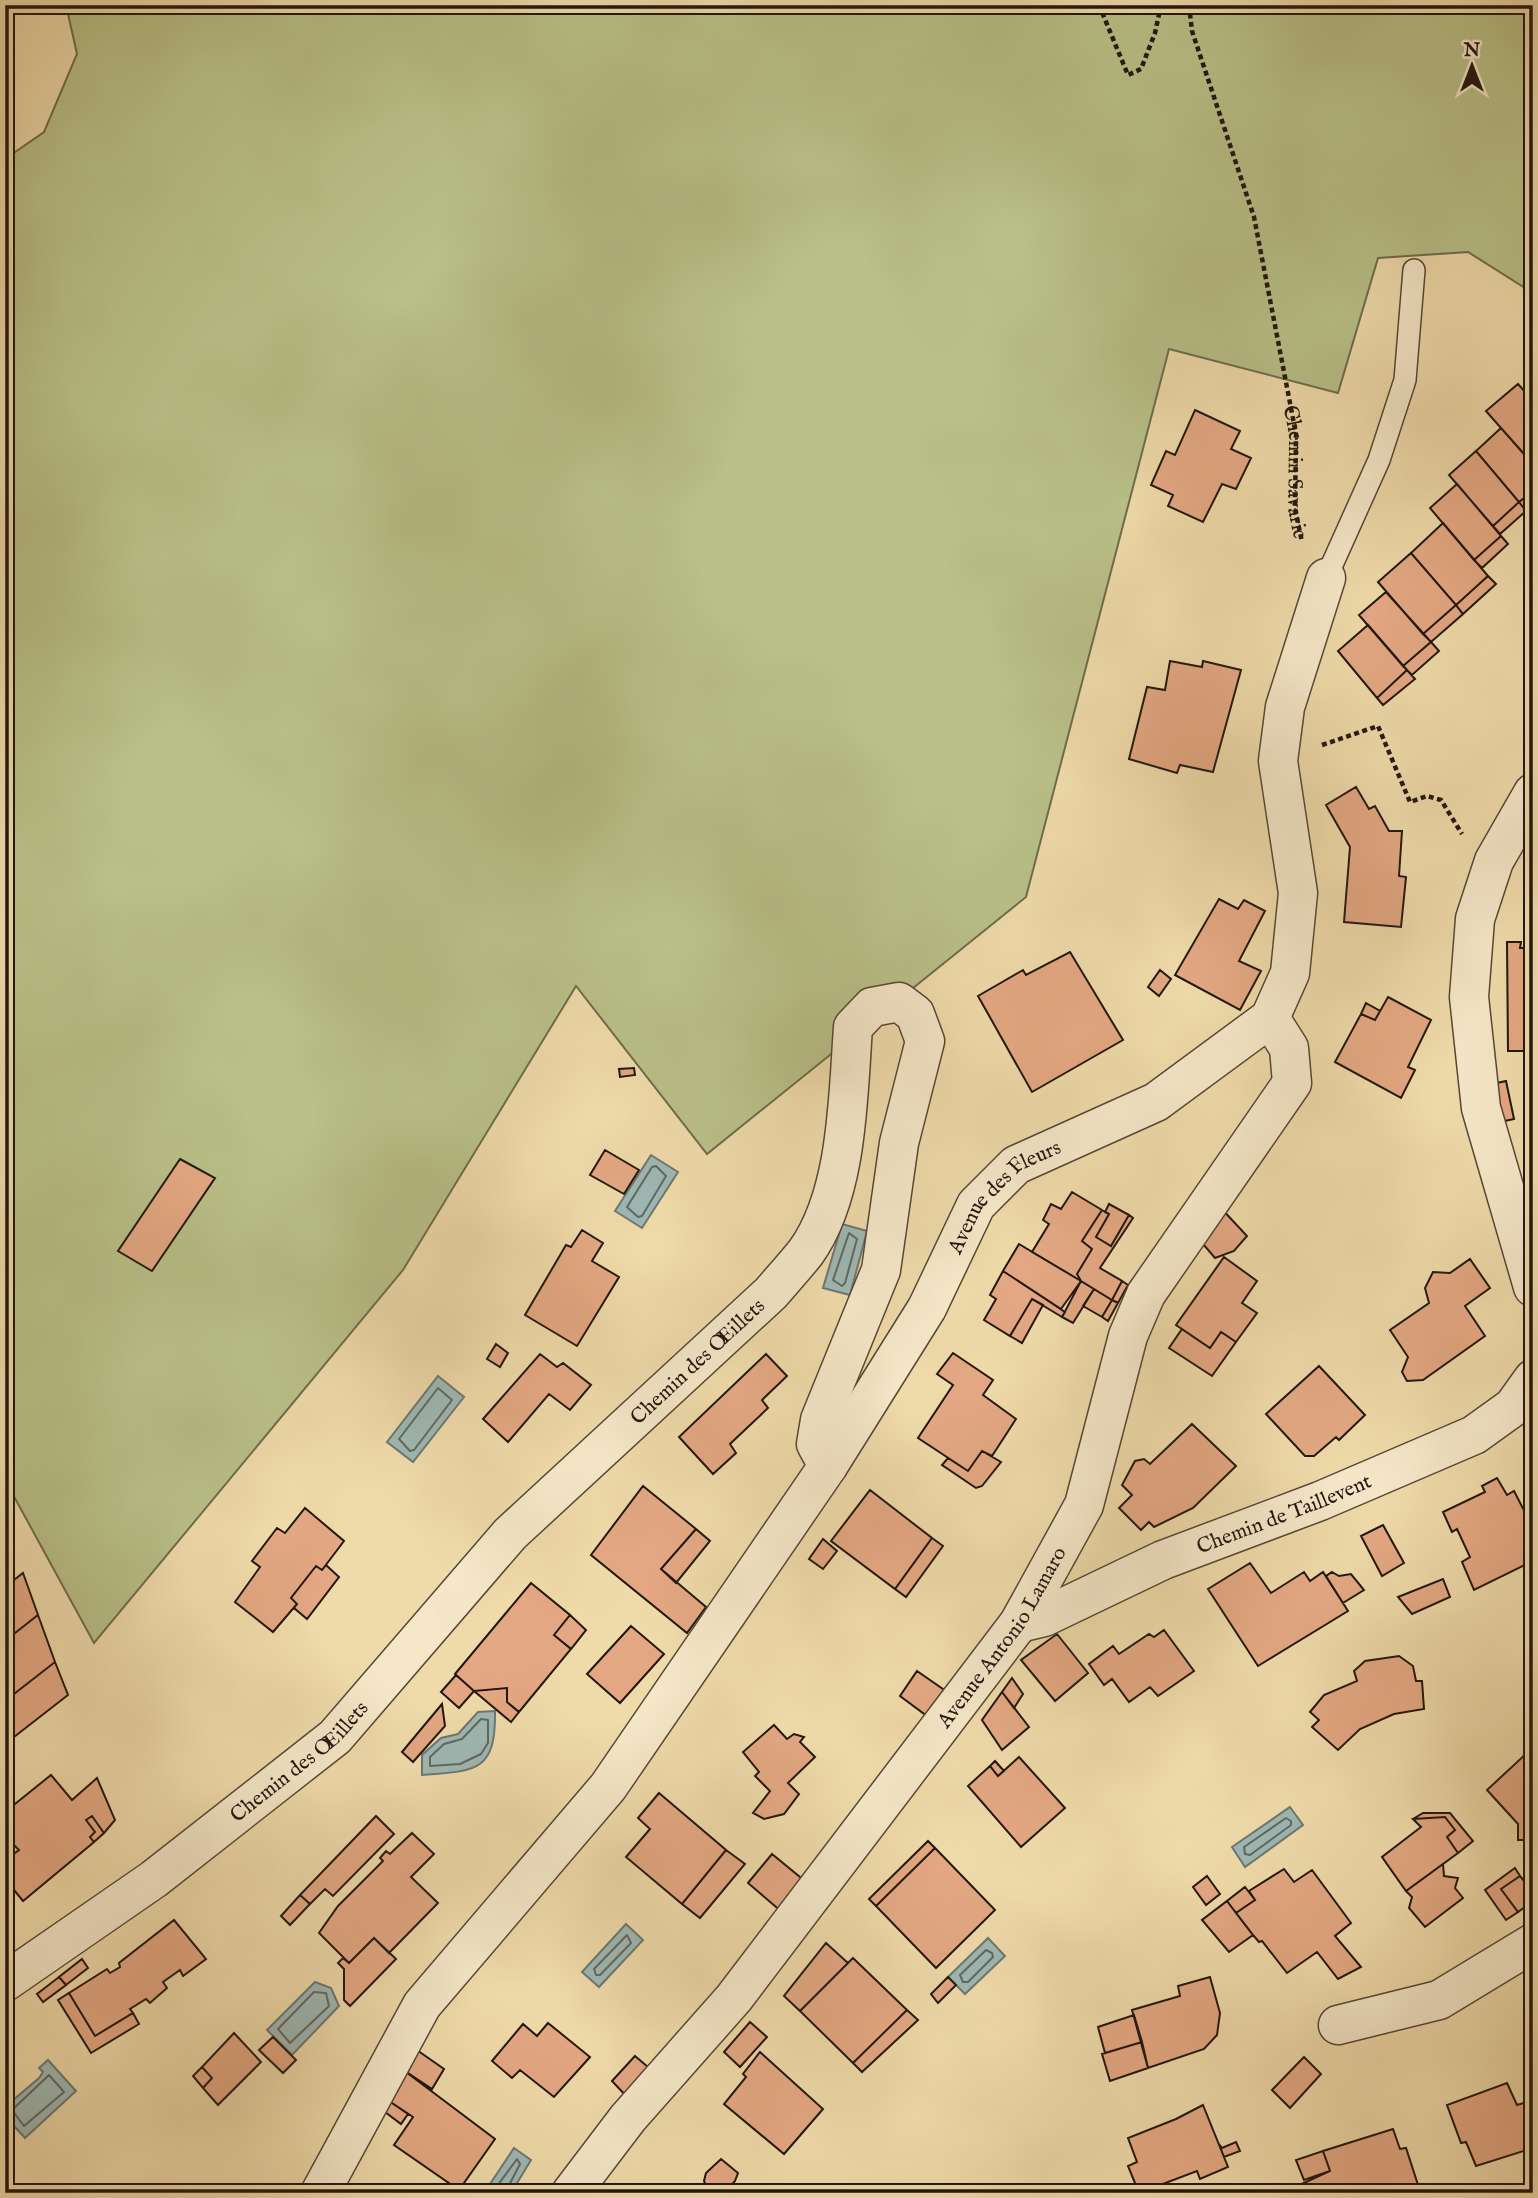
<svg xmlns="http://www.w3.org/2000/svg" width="1538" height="2198" viewBox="0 0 1538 2198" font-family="'IM FELL English',serif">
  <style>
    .green { fill: #b9c088; stroke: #6e6c4c; stroke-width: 2 }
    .water { fill: #9eb8b4; stroke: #6c7872; stroke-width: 2 }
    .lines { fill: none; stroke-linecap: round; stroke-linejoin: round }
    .shore { stroke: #606862; stroke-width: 2 }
    .building { fill: #e3a883; stroke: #22170f; stroke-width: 2 }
    .lane-casing { stroke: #554836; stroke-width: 24 }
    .street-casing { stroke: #554836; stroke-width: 41 }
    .path { stroke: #22170f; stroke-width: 4.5; stroke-dasharray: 5 3.5; stroke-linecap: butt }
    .lane { stroke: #f5e7c8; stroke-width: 21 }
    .street { stroke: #f5e7c8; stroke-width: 38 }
    .labels { text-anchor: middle; stroke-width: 7; stroke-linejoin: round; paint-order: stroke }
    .street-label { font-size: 21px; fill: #22170f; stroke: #f5e7c8 }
  </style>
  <rect width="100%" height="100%" fill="#efdaaa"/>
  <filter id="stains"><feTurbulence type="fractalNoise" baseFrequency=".00286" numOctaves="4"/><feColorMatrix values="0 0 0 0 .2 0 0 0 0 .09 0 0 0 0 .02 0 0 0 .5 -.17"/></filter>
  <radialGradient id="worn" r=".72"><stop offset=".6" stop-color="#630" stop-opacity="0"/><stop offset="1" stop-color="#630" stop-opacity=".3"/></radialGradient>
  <path class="green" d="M66,5H1533V293L1468,252L1378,258L1338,393L1169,349L1026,897L707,1154L576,986L403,1270L94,1643L5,1480V159L44,132L77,54Z"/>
  <path class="water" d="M651,1155L678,1172L642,1228L615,1211Z
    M842,1224L867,1231L850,1295L823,1288Z
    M438,1376L464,1397L413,1462L387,1442Z
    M495,1711C496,1772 476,1771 422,1775V1755L441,1738L458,1734L478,1712Z
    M1290,1807L1303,1825L1245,1867L1232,1847Z
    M626,1924L643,1940L599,1987L582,1972Z
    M988,1938L1005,1956L965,1994L948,1977Z
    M315,1982L331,1988L339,2006L292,2055L267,2030Z
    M48,2060L76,2091L25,2138L5,2116V2107L39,2078L43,2072L39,2068Z
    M514,2148L531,2160L511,2193H484Z"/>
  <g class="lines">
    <path class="shore" d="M656,1166L666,1176L642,1216L638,1217L627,1207L652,1167Z
      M849,1233L857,1239L845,1283L842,1286L833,1280Z
      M438,1388L452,1400L414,1450L410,1451L399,1439Z
      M481,1719L488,1720V1743L481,1754L460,1764L430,1766V1757L444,1744L462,1739Z
      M1286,1818L1291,1821V1825L1250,1855L1245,1854L1244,1847Z
      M627,1935L631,1943L600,1975H596L594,1969Z
      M986,1950L992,1953L993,1957L968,1982H963L960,1975Z
      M314,1992L326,1993L329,2006L290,2043L278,2029Z
      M49,2075L64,2092L24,2126L12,2110Z
      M492,2193L517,2159L520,2164L505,2193"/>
  </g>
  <path class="building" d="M1518,384L1533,401V458L1530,461L1486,411Z
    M1195,410L1240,431L1231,449L1251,458L1236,489L1222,484L1203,522L1168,506L1173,495L1151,485L1166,451L1175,455Z
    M1501,428L1533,464V491L1519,502L1476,451Z
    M1476,451L1519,502L1493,526L1449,475Z
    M1457,484L1501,536L1474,560L1430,508Z
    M1533,491V505L1526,511L1519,502Z
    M1519,502L1526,511L1500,534L1493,526Z
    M1443,523L1488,576L1456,605L1411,553Z
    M1501,536L1508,544L1482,568L1474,560Z
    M1411,553L1456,605L1423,634L1378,582Z
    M1488,576L1496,584L1463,614L1456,605Z
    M1386,592L1431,642L1403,666L1359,615Z
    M1456,605L1463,614L1431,642L1423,634Z
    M1368,625L1407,670L1377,698L1338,651Z
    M1431,642L1439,651L1412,675L1403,666Z
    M1170,661L1202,667L1203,661L1241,670L1213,772L1180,765L1177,773L1129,759L1147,687L1165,690Z
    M1407,670L1415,679L1383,705L1377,698Z
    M1356,787L1369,809L1375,806L1389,831H1402L1399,876L1406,877L1401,927L1344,922L1350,847L1326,805Z
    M1219,899L1238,909L1244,900L1265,911L1239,961L1261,971L1240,1010L1175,975Z
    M1507,942H1521L1520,948H1533V1041H1528V1051H1508Z
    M1070,952L1123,1040L1032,1092L978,996L1023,970L1026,975Z
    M1160,970L1171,979L1159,996L1148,987Z
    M1388,997L1431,1020L1408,1067L1415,1070L1401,1098L1335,1062L1361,1014L1375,1020Z
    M1366,1003L1380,1011L1375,1020L1361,1014Z
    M634,1068L635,1075L620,1077L619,1069Z
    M1506,1081L1514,1119L1491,1124L1483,1086Z
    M605,1150L639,1170L624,1194L590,1175Z
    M180,1159L215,1178L152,1271L118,1251Z
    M1072,1192L1102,1210L1082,1241L1092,1249L1077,1274L1081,1281L1032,1252L1049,1224L1043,1220L1051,1204L1061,1209Z
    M1109,1204L1129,1215L1111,1246L1096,1237L1109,1214L1105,1212Z
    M1219,1206L1247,1236L1234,1251L1215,1258L1197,1237Z
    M1102,1210L1109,1214L1096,1237L1111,1246L1129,1215L1133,1218L1100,1268L1122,1281L1112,1300L1081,1281L1077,1274L1092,1249L1082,1241Z
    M582,1230L603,1243L592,1261L619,1277L577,1346L525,1315L566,1245L571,1247Z
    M1019,1244L1081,1281L1061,1309L1003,1271Z
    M1224,1257L1257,1281L1242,1303L1257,1313L1236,1342L1221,1332L1210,1348L1176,1325Z
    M1470,1259L1490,1288L1465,1306L1485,1336L1423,1380L1407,1381L1402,1372L1408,1357L1390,1330L1429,1303L1425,1288L1433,1272L1450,1273Z
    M1003,1271L1065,1312L1062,1317L1032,1299L1010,1336L984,1320L996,1299L990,1295Z
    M1081,1281L1094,1289L1073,1323L1062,1317Z
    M1122,1281L1128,1285L1118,1303L1112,1300Z
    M1094,1289L1112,1300L1102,1317L1083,1306Z
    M1032,1299L1043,1305L1022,1343L1010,1336Z
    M1112,1300L1118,1303L1108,1321L1102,1317Z
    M1182,1329L1210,1348L1221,1332L1236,1342L1212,1376L1169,1348Z
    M496,1344L508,1353L500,1367L487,1359Z
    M953,1353L993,1380L983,1395L1016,1419L992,1456L982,1451L968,1471L918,1438L953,1385L937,1374Z
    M540,1354L557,1367L563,1363L591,1385L570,1410L549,1394L508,1442L483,1419Z
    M766,1354L787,1376L762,1400L768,1408L730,1444L736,1453L713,1474L679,1437Z
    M1319,1366L1365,1415L1339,1440L1336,1437L1314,1456H1305L1266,1414Z
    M1192,1424L1236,1466L1193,1508L1154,1527L1149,1522L1141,1530L1119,1508L1132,1495L1122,1485L1135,1461L1144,1459L1150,1464Z
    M982,1451L1001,1462L982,1486L976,1488L942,1465L948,1458L968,1471Z
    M1497,1478L1507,1495L1514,1491L1533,1528V1561L1474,1590L1462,1562L1470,1557L1457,1529L1452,1532L1443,1512L1485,1492L1482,1486Z
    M643,1486L696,1529L661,1569L706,1607L687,1633L591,1555Z
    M870,1490L932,1538L895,1589L831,1541Z
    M305,1508L344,1541L322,1570L316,1566L291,1598L297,1604L273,1632L235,1602L260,1567L252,1561L277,1528L285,1533Z
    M1383,1525L1404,1563L1382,1576L1361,1536Z
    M696,1529L710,1541L676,1583L661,1569Z
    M932,1538L943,1546L906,1597L895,1589Z
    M823,1539L837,1551L823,1569L809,1559Z
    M1250,1563L1271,1593L1304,1572L1310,1581L1323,1572L1348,1611L1258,1666L1208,1589Z
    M326,1565L339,1577L307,1619L294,1608L297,1604L291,1598L316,1566L322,1570Z
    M1332,1572L1339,1576L1351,1574L1364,1590L1343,1603L1326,1576Z
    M23,1573L38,1615L5,1641V1587Z
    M1443,1579L1450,1597L1412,1614L1398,1597Z
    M531,1583L570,1615L554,1635L571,1649L519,1712L507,1702V1688L474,1691L455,1674Z
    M38,1615L55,1662L5,1701V1641Z
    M570,1615L586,1630L571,1649L554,1635Z
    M631,1626L664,1654L620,1703L587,1674Z
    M1164,1630L1194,1671L1158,1696L1150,1687L1129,1702L1112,1679L1104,1685L1089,1664L1113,1646L1119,1654L1149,1634L1154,1637Z
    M1057,1634L1088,1673L1055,1701L1021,1660Z
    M1399,1656L1413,1666L1416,1681H1422L1424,1709L1394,1714L1360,1729L1338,1750L1312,1727L1319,1720L1310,1712L1324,1695L1357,1681L1354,1671L1365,1661Z
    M55,1662L68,1695L5,1744V1701Z
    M917,1671L953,1696L935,1722L900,1696Z
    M456,1675L474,1691L459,1708L441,1692Z
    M1012,1678L1023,1694L1014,1708L1002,1692Z
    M507,1688V1702L519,1712L511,1722L474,1691Z
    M1002,1692L1029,1727L1002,1750L982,1720Z
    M442,1704L445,1726L413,1762L402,1752Z
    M774,1725L787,1739L794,1734L804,1737L800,1742L815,1757L788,1783L799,1794L784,1814L764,1819L753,1813L770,1791L755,1776L759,1772L743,1752Z
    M1528,1752L1533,1757V1838L1530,1840H1518V1824L1487,1790Z
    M1019,1757L1065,1808L1021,1847L968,1786L990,1766L998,1776Z
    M995,1761L1004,1771L998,1776L990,1766Z
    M51,1775L72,1800L97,1778L115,1820L104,1833L92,1816L86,1820L95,1832L90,1837L94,1842L23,1901L5,1879V1860L19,1850L5,1836V1812Z
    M659,1793L726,1850L682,1904L626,1857L650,1829L638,1818Z
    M1423,1813H1450L1473,1841L1458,1853L1447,1837L1455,1830L1445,1817L1413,1819Z
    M92,1816L104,1833L94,1842L90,1837L95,1832L86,1820Z
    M376,1816L394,1834L333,1896L325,1889L310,1904L300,1895Z
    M1445,1817L1455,1830L1447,1837L1458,1853L1406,1891L1382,1857L1421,1827L1413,1819Z
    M412,1833L434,1854L411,1877L438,1903L389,1953L374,1938L349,1963L319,1933L338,1906L383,1861L380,1858L386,1851L390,1854Z
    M928,1841L935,1848L876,1906L869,1899Z
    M935,1848L995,1910L936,1968L876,1906Z
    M726,1850L745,1864L700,1918L682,1904Z
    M772,1854L806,1882L782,1912L748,1883Z
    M1443,1864L1444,1876L1458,1878L1455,1888L1463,1898L1425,1927L1409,1908L1412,1897L1406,1891Z
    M1515,1868L1520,1876L1501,1889L1518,1912L1506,1920L1485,1890Z
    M1284,1869L1294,1882L1312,1870L1351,1923L1335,1936L1361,1967L1338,1979L1317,1952L1287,1973L1262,1941L1259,1942L1253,1935L1236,1913L1255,1900L1249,1891Z
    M1207,1876L1220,1894L1206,1905L1193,1887Z
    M1520,1876L1533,1892V1901L1518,1912L1501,1889Z
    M1245,1887L1255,1900L1236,1913L1227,1901Z
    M300,1895L310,1904L290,1925L281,1916Z
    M1227,1901L1253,1935L1229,1952L1202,1920Z
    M174,1920L206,1959L183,1976L180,1970L163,1982L167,1988L150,2003L146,1999L130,2009L133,2013L95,2036L69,1993L107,1969L110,1973L120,1967L119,1963Z
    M374,1938L396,1959L350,2006L344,2000V1969L338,1963L343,1958L349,1963Z
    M826,1943L848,1963L800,2011L784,1996Z
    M853,1958L907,2010L853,2063L800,2011Z
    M82,1959L88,1968L66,1985L59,1977Z
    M59,1977L66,1985L43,2002L37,1994Z
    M948,1977L956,1985L938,2003L931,1994Z
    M1210,1977L1220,2013L1217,2035L1204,2049L1148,2068L1132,2010L1180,1996L1178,1986Z
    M69,1993L95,2036L133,2013L139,2024L91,2053L58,2000Z
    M907,2010L918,2020L862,2072L853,2063Z
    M1134,2015L1142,2042L1105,2053L1098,2027Z
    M750,2022L767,2037L740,2067L724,2052Z
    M548,2023L590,2057L554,2097L520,2070L512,2078L492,2061L523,2024L537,2036Z
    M234,2033L261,2062L218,2105L203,2088L212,2078L202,2067Z
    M273,2037L296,2060L283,2073L259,2050Z
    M1142,2042L1148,2068L1110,2081L1102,2054Z
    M414,2048L444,2069L432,2089L402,2069Z
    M760,2052L823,2109L784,2154L724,2104L746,2077L743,2074Z
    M635,2056L655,2073L629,2099L612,2081Z
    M1304,2057L1321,2074L1290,2108L1272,2090Z
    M202,2067L212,2078L203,2088L193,2076Z
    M402,2069L495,2139L459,2190L394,2145L413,2117L386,2099Z
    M1507,2083L1517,2105L1530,2101L1533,2148L1476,2166L1466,2142L1461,2143L1447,2105Z
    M386,2099L408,2114L401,2124L381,2109Z
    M1203,2105L1228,2167L1200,2179L1197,2171L1139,2193L1128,2166L1137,2162L1128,2138L1176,2119Z
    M1393,2129L1400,2149L1406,2148L1420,2191L1282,2193L1330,2171L1323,2151Z
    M1236,2142L1240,2151L1224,2157L1219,2144L1222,2148Z
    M1323,2151L1330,2171L1304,2180L1296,2160Z
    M721,2159L738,2173L735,2181L724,2193H709L704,2181L706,2173Z"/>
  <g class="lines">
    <g class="lane-casing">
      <path id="lane" d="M1326,578L1379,460L1405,380L1414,270"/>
    </g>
    <g class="street-casing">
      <g id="street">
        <path d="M1533,793L1494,861L1475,919L1469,997L1481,1108L1533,1287"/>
        <path id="s2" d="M1019,1623L1044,1617L1163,1560L1320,1501L1474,1435L1513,1407L1533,1379"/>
        <path id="s3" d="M5,1982L154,1879L335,1737L510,1534L771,1293C782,1280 795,1266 806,1252C848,1193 848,1097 853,1027L872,1007L899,1002L915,1014L925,1041L899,1143L881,1270L820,1420L816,1444L828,1466"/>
        <path d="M1338,2025L1439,2000L1533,1943"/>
        <path id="s4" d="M320,2193L422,2005L608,1787L828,1466L927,1308L976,1205L1016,1165L1156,1102L1270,1018L1290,973L1298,893L1278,761L1285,707L1326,578"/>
        <path id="s5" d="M571,2193L628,2118L734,1998L1019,1623L1084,1505L1128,1336L1146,1294L1292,1083L1289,1048L1270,1018"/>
      </g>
    </g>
    <g class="path">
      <path d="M1099,5L1128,75L1141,69L1155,33L1161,5"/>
      <path id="s1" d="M1189,5L1192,31L1254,217L1296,434L1295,509L1302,542"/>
      <path d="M1322,745L1378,726L1410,802L1427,796L1441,800L1462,834"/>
    </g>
    <use href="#lane" class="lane"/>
    <use href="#street" class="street"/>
  </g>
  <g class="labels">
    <g class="street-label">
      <text dy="7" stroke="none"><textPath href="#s1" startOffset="481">Chemin Savaric</textPath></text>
      <text dy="7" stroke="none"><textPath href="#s4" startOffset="1216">Avenue des Fleurs</textPath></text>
      <text dy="7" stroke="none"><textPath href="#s3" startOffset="934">Chemin des Œillets</textPath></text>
      <text dy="7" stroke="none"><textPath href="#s2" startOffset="287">Chemin de Taillevent</textPath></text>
      <text dy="7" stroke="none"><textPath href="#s5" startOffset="704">Avenue Antonio Lamaro</textPath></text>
      <text dy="7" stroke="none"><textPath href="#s3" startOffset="368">Chemin des Œillets</textPath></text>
    </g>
  </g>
  <rect width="1538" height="2198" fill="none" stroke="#efdaaa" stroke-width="28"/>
  <rect x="7" y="7" width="1524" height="2184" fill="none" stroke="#22170f" stroke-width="3.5"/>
  <rect x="14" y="14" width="1510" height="2170" fill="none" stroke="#22170f" stroke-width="2"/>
  <g transform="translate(1472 66)" stroke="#f5e7c8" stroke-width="5" paint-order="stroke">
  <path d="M0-5L12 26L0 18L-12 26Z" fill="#22170f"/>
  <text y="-10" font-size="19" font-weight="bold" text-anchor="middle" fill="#22170f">N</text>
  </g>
  <rect width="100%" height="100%" filter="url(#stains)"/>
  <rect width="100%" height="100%" fill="url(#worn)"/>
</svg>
